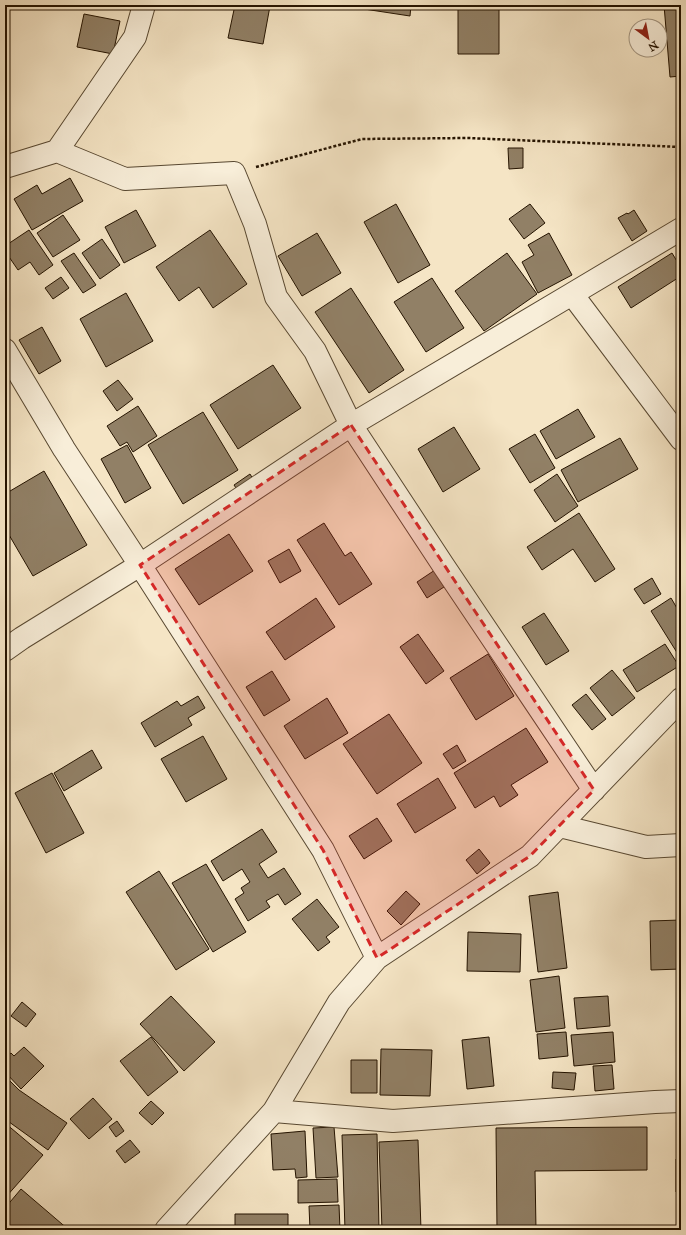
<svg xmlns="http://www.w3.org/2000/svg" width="686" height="1235" viewBox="0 0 686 1235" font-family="'IM FELL Great Primer',serif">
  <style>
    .building { fill: #918066; stroke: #241300 }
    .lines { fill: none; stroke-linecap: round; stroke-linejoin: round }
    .street-casing { stroke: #584831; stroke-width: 24 }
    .path { stroke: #241300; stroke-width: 2.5; stroke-dasharray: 3 2; stroke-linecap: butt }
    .street { stroke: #f8eed9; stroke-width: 22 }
    .marked { fill: #d62828; fill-opacity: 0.2; stroke: #d62828; stroke-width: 3; stroke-dasharray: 8 5; stroke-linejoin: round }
  </style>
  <rect width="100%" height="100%" fill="#f5e5c5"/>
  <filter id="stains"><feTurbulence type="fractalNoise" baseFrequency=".005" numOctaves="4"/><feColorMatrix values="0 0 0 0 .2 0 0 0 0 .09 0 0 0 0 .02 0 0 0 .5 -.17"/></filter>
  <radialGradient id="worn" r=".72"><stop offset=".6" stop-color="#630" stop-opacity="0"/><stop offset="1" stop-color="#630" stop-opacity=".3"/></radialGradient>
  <path class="building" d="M235,5H264L270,6L263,44L228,38Z
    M351,5H411L410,16L351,7Z
    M458,5H499V54H458Z
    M664,5H681V76L670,77Z
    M84,14L120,21L113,54L77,47Z
    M508,148H523V168L509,169Z
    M70,178L83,201L32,230L14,199L37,185L42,194Z
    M396,204L430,265L398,283L364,222Z
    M530,204L545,223L524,239L509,219Z
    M136,210L156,246L124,263L105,227Z
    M634,210L647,231L632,241L618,218L627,213L628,214Z
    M63,215L80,240L53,257L37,233Z
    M29,230L53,265L39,275L30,262L18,270L5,251V246Z
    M210,230L247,284L213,308L199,287L179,301L156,267Z
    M317,233L341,273L302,296L278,256Z
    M549,233L572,275L538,293L522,262L534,255L528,245Z
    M102,239L120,265L100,279L82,253Z
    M74,253L96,285L83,293L61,261Z
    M507,253L537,294L484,331L455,291Z
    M672,253L681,268V276L631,308L618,287Z
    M61,277L69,288L53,299L45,288Z
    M432,278L464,328L426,352L394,302Z
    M351,288L404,370L369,393L315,312Z
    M126,293L153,341L106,367L80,319Z
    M42,327L61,361L39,374L19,340Z
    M273,365L301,408L238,449L210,405Z
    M118,380L133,399L117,411L103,391Z
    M138,406L157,436L133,452L127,442L120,446L107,426Z
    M578,409L595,437L556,459L540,431Z
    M203,412L238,470L183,504L148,445Z
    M454,427L480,469L443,492L418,449Z
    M535,434L555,468L530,483L509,449Z
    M620,438L638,469L578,502L561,470Z
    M127,445L151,488L125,503L101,459Z
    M44,471L87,545L33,576L5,528V494Z
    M250,474L256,484L240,494L234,485Z
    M557,474L578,506L555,522L534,490Z
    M579,513L615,569L595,582L573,549L542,570L527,547Z
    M324,523L345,556L351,552L372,584L339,605L297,540Z
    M229,534L253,571L199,605L175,569Z
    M289,549L301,571L280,583L268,561Z
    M435,570L444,587L427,598L417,582Z
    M652,578L661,594L644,604L634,589Z
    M316,598L335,627L285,660L266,632Z
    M671,598L681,615V659L651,611Z
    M544,613L569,651L546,665L522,627Z
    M418,634L444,671L426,684L400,647Z
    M665,644L679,666L637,692L623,670Z
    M488,654L514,696L476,720L450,678Z
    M612,670L635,698L612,716L590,688Z
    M272,671L290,700L264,716L246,687Z
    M586,694L606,719L592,730L572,705Z
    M198,696L205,708L188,718L192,725L155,747L141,723L177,701L181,706Z
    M327,698L348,733L305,759L284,726Z
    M389,714L422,763L377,794L343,744Z
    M526,728L548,762L511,785L518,795L500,807L494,796L475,808L454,773Z
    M203,736L227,779L186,802L161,759Z
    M457,745L466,761L453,769L443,754Z
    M92,750L102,768L64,791L54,773Z
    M52,773L84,833L46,853L15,793Z
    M438,778L456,808L415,833L397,804Z
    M377,818L392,841L364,859L349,836Z
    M262,829L277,852L259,864L268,878L284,868L301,894L285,905L278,894L266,901L270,907L248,921L235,899L244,893L241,888L250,882L242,869L223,881L211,861Z
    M479,849L490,863L477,874L466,860Z
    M206,864L246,932L213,952L172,883Z
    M159,871L209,949L176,970L126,892Z
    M406,891L420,904L401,925L387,911Z
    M558,892L567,968L538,972L529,896Z
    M317,899L339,927L326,937L330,942L318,951L292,919Z
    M681,920V969L651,970L650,921Z
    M468,932L521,934L520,972L467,971Z
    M559,976L565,1028L536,1032L530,980Z
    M171,996L215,1042L184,1071L140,1024Z
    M608,996L610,1026L577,1029L574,998Z
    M22,1002L36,1014L26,1027L11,1016Z
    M566,1032L568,1056L539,1059L537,1034Z
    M613,1032L615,1062L574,1066L571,1035Z
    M151,1037L178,1072L148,1096L120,1061Z
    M489,1037L494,1086L467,1089L462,1040Z
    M24,1047L44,1066L21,1089L5,1072V1058L11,1053L14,1056Z
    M381,1049L432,1050L430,1096L380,1095Z
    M351,1060H377V1093H351Z
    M612,1065L614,1089L595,1091L593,1066Z
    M553,1072L576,1073L574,1090L552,1088Z
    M5,1076L19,1090L67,1123L48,1150L5,1119Z
    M93,1098L112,1119L89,1139L70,1119Z
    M151,1101L164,1113L152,1125L139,1113Z
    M117,1121L124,1131L116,1137L109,1127Z
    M5,1123L43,1155L5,1198Z
    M334,1127L338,1177L316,1178L313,1128Z
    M647,1127V1170L535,1171L536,1230H497L496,1128Z
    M305,1131L307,1177L296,1178L295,1169L273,1170L271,1134Z
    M377,1134L379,1230H345L342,1135Z
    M130,1140L140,1152L125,1163L116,1151Z
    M418,1140L421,1230H382L379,1142Z
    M676,1159H681V1192H676Z
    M337,1179L338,1202L298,1203V1180Z
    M21,1189L69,1230H13L5,1223V1208Z
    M339,1205L340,1230H310L309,1206Z
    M235,1214H288V1230H235Z"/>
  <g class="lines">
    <g class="street-casing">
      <path id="street" d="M57,151L125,179L234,173L255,224L276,297L315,351L351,425L443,565L594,790
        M5,167L57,151L135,37L144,5
        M681,229L572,294L681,439
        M5,350L64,449L140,565L323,850L377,958
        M5,650L22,638L140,565L351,425L572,294
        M560,826L646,847L681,845
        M274,1111L393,1121L655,1102L681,1101
        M166,1230L274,1111L339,1002L377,958L530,856L681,699"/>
    </g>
    <path class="path" d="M256,167L362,139L468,138L681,147"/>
    <use href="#street" class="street"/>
  </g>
  <path class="marked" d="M351,425L594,790L530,856L377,958L323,850L140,565Z"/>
  <rect width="686" height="1235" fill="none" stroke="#f5e5c5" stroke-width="20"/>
  <rect x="6" y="6" width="674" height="1223" fill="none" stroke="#241300" stroke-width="2"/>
  <rect x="10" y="10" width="666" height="1215" fill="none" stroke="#241300"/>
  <g transform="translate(648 38) rotate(148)"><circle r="19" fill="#f8eed9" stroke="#a39682"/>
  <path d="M0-3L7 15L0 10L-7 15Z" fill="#8f2418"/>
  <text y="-6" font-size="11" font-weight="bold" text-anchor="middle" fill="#241300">N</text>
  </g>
  <rect width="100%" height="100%" filter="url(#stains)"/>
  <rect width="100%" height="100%" fill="url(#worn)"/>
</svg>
